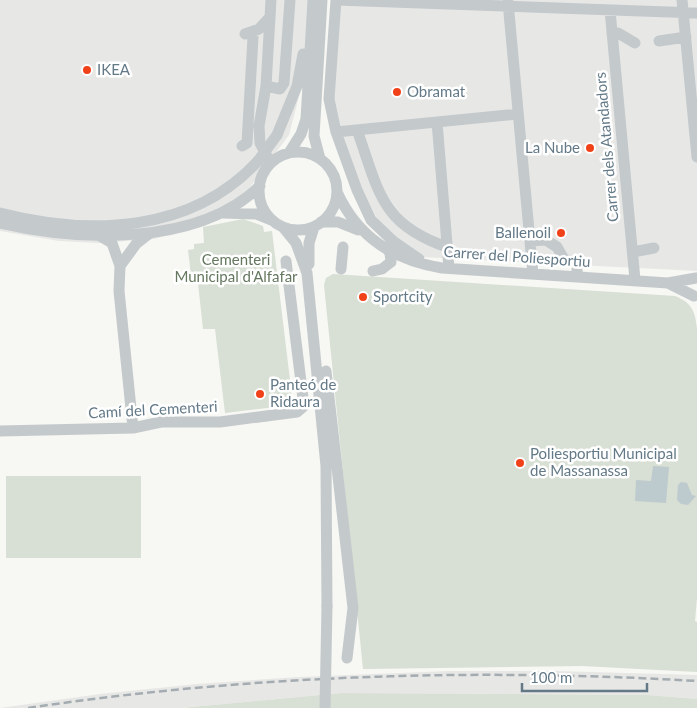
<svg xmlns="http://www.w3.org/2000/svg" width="697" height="708" viewBox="0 0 697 708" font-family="Lato,sans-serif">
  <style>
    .built { fill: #e7e8e6 }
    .green { fill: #d8dfd4 }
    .water { fill: #bdcace }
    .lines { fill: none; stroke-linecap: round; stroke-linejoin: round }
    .minor { stroke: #c4c9cc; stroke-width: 11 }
    .rail { stroke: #a4acb1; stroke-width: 2.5; stroke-dasharray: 8 4; stroke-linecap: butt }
    .minor-bridge { stroke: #c4c9cc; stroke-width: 11 }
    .poi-dot { fill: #f04119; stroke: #fff; stroke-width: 2 }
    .labels { text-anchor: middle; stroke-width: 5; stroke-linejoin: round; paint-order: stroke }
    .poi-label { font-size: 15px; fill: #637987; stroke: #fff; text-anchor: start }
    .street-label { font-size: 15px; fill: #637987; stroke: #fff }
    .park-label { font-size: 15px; fill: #65785f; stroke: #fff }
  </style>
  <rect width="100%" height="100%" fill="#f7f7f3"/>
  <path class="built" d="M0,0H308L304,77L289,135L247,191L201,227L154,239L98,243L59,241L0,231Z
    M339,0H697V271L422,257L383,230L361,188L333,108Z
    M449,671H556L697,675V699L648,695L341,693L181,708H0L100,694L197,684L298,677Z"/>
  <path class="green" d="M243,219L263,226L264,232L272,231L293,405L225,413L215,329H203L198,283H192L188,250L194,249V244L204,243L203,227Z
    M333,274L675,296C692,303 695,311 697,328V598L695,621L697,622V672L582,666L363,669L324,285L326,278Z
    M6,476H141V558H6Z
    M341,693L648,695L697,699V708H181Z"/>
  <path class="water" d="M653,466L669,467L666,503L635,501L636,480L651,481Z
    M681,482L687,483L692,495L696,496L688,505L681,504L677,500L678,485Z"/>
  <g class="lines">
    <path class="minor" d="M336,0L697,13
      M336,0L329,99L336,132L357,190L371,220L393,241L419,259
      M682,0L697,157
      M508,2L533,274
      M610,10L635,280
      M245,34L259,29L270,17
      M612,34L618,33L635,43
      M659,41L686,37
      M266,86L280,89L284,83L290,0
      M437,122L449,268
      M357,130C379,191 380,224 447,247
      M336,132L518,114
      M277,135L297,86L303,54
      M242,146L247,143L253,37
      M259 191a39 39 0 1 1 78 0a39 39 0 1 1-78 0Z
      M289,153L301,134L306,119L313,0
      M320,159L314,136L322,0
      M269,160L260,143L259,126L266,86L271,0
      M337,192C358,238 394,260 442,268L668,283L694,296
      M0,213C90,236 192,233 258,161
      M223,213L256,214L271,220
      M321,222H338L358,230
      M0,223C79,241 197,247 260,186
      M283,227L296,243L307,273L326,466L327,606
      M100,236L112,243L120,266L119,291L133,428
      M530,241L546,240L557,247L564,259L577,263V277
      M633,252L654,248
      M309,264V243L314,227
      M120,266L136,244L150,233
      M341,269L343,247
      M373,271L382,269L391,262L390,253L387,249
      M668,283L696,278
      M326,371L353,608L347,658
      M0,431L133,428L161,422H220L297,412L304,406L286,261"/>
    <path class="rail" d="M28,708C248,675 475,668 697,681"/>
    <path class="minor-bridge" d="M258,161L277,135
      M325,708L327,606"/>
  </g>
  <g class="poi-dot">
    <circle cx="87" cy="70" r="5"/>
    <circle cx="397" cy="92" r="5"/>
    <circle cx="590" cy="148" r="5"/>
    <circle cx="561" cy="233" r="5"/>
    <circle cx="363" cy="297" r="5"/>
    <circle cx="260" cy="394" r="5"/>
    <circle cx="520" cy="463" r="5"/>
  </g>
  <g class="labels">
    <g class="poi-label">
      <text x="97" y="75">IKEA</text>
      <text x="407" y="97">Obramat</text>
      <text x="580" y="153" text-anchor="end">La Nube</text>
      <text x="551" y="238" text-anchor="end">Ballenoil</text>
      <text x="373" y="302">Sportcity</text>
      <text x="270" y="390">Panteó de<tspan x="270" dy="17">Ridaura</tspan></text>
      <text x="530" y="459">Poliesportiu Municipal<tspan x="530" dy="17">de Massanassa</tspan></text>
    </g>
    <g class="street-label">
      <text transform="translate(607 147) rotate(-95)" y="5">Carrer dels Atandadors</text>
      <text transform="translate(517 257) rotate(4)" y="5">Carrer del Poliesportiu</text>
      <text transform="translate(153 410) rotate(-3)" y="5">Camí del Cementeri</text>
    </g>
    <g class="park-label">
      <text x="236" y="265">Cementeri<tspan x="236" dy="17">Municipal d'Alfafar</tspan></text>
    </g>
  </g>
  <path d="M522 683v8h125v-8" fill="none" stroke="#637987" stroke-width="2.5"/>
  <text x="530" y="683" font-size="15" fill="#637987" stroke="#ffffff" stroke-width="4" paint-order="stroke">100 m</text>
</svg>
